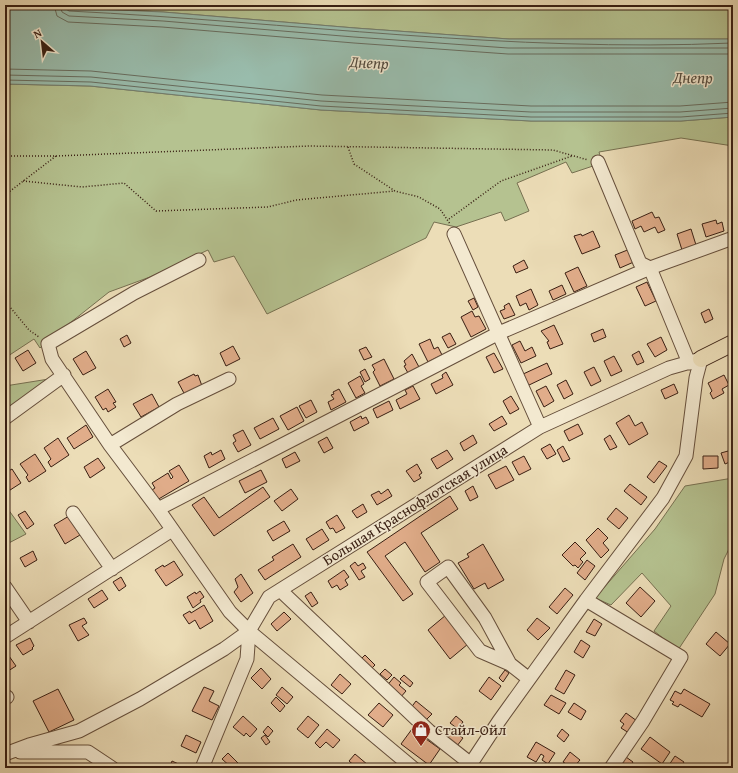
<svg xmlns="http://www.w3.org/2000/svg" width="738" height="773" viewBox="0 0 738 773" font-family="'Gentium Book Plus',serif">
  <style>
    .green { fill: #b5c290; stroke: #767051 }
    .water { fill: #99bcac; stroke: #727d6e }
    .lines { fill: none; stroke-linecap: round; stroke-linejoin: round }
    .shore { stroke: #686d5f; stroke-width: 1 }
    .building { fill: #e1ad8a; stroke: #381e12 }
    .minor-casing { stroke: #654e3b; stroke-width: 15 }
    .major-casing { stroke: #381e12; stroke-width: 18 }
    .path { stroke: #381e12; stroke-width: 1.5; stroke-dasharray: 1 2; stroke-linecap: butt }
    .minor { stroke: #f3e9d0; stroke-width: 13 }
    .major { stroke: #ecddb7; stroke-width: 16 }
    .labels { text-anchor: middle; stroke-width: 3; stroke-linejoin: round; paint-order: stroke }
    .street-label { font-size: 15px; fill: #381e12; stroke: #f3e9d0 }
    .poi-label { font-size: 15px; fill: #381e12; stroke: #f3e9d0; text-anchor: start }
    .water-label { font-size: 16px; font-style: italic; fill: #554d40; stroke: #f3e9d0 }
  </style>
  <rect width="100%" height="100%" fill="#ecddb7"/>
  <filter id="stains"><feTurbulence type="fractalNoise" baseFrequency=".005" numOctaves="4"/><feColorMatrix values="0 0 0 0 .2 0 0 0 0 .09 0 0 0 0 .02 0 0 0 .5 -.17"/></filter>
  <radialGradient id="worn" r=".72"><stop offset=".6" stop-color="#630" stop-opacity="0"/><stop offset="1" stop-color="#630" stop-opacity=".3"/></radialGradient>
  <path class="green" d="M29,5H733V39H509L355,28L163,12Z
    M5,84L90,86L321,110L531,121H681L733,117V146L681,138L599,152L601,159L596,165L572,173L566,162L517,183L529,211L505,221L501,212L456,227L434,222L426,238L267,314L234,256L214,262L208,250L150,277L109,292L46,342L40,348L34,339L5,358Z
    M49,379L5,411V386Z
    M733,478V541L724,559L715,594L678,650L654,631L671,606L642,573L611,605L595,598L655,529L685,486Z
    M5,505L26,534L5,545Z"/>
  <path class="water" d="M5,5L163,12L355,28L509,39H733V117L681,121H531L321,110L90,86L5,84Z"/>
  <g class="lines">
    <path class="shore" d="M54,5L57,16L68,22L162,27L354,43L508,54H733
      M60,5L62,12L69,16L163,21L354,37L508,48H733
      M65,5L66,9L69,11C291,22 511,53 733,43
      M5,69L91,71L322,95L531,106H680L733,102
      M5,75L91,77L321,101L531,112H680L733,108
      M5,80L91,82L321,106L531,117H681L733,113"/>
  </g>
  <path class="building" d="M652,212L655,218L659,217L665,230L658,233L655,227L644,232L641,226L635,229L632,221Z
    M716,220L717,224L722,222L724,231L706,237L702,224Z
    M691,229L696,245L682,250L677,234Z
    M593,231L600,247L582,254L574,236L581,234L582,236Z
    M630,249L636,261L620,268L615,255Z
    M524,260L528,268L516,273L513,266Z
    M578,267L587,286L574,292L565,273Z
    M647,282L656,301L645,306L636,287Z
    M562,285L566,294L553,300L549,291Z
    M531,289L538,305L529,310L526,303L520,306L516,296Z
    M474,298L478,307L473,310L468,301Z
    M509,303L515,315L504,319L500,311L505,309L504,306Z
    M709,309L713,319L705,323L701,313Z
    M472,311L475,317L479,316L486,329L471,337L461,317Z
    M554,325L563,344L550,349L547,342L549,341L541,331Z
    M603,329L606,337L594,342L591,334Z
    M450,333L456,344L448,348L442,337Z
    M127,335L131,343L124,347L120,339Z
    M661,337L667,350L655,357L647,344Z
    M430,339L434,349L438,347L442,355L428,362L419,344Z
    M520,341L525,351L532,347L536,356L521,363L512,345Z
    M233,346L240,359L226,366L220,353Z
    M366,347L372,357L364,360L359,350Z
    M28,350L36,363L23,371L15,358Z
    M86,351L96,368L83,375L73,359Z
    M639,351L644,362L637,365L632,355Z
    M494,353L503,369L494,373L486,357Z
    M412,354L419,367L408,373L404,366L406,365L404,361Z
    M614,356L622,371L611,376L604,361Z
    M384,359L394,379L380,386L373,372L375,370L372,365Z
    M547,363L552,374L527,386L521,375Z
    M594,367L601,381L591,386L584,372Z
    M365,369L370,379L365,382L360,372Z
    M446,372L453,385L436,394L431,384L443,378L442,375Z
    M194,374L195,376L198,375L202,386L185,395L178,382Z
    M724,375L729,385L722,389L724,393L713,399L710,393L712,391L708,383Z
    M360,376L364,384L361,386L365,393L356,398L348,383Z
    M566,380L573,394L564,399L557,385Z
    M674,384L678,393L665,399L661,390Z
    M413,386L420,399L400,409L396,400L407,394L405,390Z
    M546,386L554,401L544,407L536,391Z
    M108,389L116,402L113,403L116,407L108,412L106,408L103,410L95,397Z
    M339,389L346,402L331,410L328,402L334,399L331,395L334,394L333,392Z
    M152,394L159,407L141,417L133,404Z
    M511,396L519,409L510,414L503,401Z
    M311,400L317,412L306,418L299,406Z
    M389,401L393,410L377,418L373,409Z
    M297,407L304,421L288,430L280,416Z
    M629,415L635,426L642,422L648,434L629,445L616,423Z
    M361,416L362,419L366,417L369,423L354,431L350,422Z
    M502,416L507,424L494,431L489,424Z
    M273,418L279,429L260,439L254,428Z
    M578,424L583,434L569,441L564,431Z
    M86,425L93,437L74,449L67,438Z
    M243,430L251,445L238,452L233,443L236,441L233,435Z
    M473,435L477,443L464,451L460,443Z
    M610,435L617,447L610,450L604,439Z
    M327,437L333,448L324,453L318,442Z
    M58,438L69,455L51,467L48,462L51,459L44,448Z
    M550,444L556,454L547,459L541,449Z
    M563,446L570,459L563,462L557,450Z
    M221,450L225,459L209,468L204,456L211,452L212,455Z
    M447,450L453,459L437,469L431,459Z
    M728,451L732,461L725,464L721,453Z
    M295,452L300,461L286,468L282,459Z
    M35,454L46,471L29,482L26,477L28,475L20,464Z
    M524,456L531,469L519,475L512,462Z
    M703,456H718V468L703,469Z
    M98,458L105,468L90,478L84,467Z
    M659,461L667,466L654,483L647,477Z
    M417,464L422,473L419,475L421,478L414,482L406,471Z
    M179,465L189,481L157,500L152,490L155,488L152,483L168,473L171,479L173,477L169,471Z
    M506,466L514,480L496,489L488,475Z
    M12,469L21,483L7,492L5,489V473Z
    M261,470L267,482L245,493L239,481Z
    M630,484L647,497L641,505L624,491Z
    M473,486L478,497L470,501L465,491Z
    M263,487L270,497L214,536L192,505L204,497L219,518Z
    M291,489L298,499L282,511L274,501Z
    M388,489L392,496L377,505L371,495L379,491L381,494Z
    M450,496L458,509L421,533L440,562L425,572L405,542L385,556L413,594L403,601L367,552Z
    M363,504L367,512L357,518L352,511Z
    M616,508L628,518L619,529L607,519Z
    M25,511L34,524L27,529L18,515Z
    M337,515L345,528L336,533L333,528L330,529L326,522Z
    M69,516L80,535L65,544L54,525Z
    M284,521L290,531L273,541L267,531Z
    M598,528L608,538L603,543L609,550L601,558L586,540Z
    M322,529L329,540L313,550L306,539Z
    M575,542L586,553L580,559L583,562L578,568L575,565L573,566L562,555Z
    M293,544L301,557L265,580L258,570L274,560L272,557Z
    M483,544L504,580L488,589L485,583L474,589L458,563L469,557L467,554Z
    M33,551L37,560L25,567L20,558Z
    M587,560L595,566L585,580L577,573Z
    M174,561L183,575L166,586L155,570L163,565L164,567Z
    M355,562L358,566L363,563L366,568L361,571L365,577L359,580L350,566Z
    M344,570L349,577L345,580L348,585L340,590L337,585L332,588L328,581Z
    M241,574L253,593L241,602L234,592L238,587L235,579Z
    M121,577L126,586L119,591L113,582Z
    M640,587L655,601L641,617L626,603Z
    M565,588L573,595L557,614L549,607Z
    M102,590L108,599L94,608L88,599Z
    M200,591L204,597L200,600L201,602L193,608L187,597L195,592L196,594Z
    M311,592L318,603L312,607L305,596Z
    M204,605L213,621L200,629L195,620L189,624L183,615L190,611L191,613Z
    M284,612L291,619L277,631L271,624Z
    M446,615L468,644L450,659L428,630Z
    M84,618L87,623L82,626L89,635L78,641L69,625Z
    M537,618L550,628L538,640L527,630Z
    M594,619L602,624L595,636L586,632Z
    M716,632L730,644L720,656L706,644Z
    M30,638L34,646L32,648L33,649L23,655L16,645Z
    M581,640L590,646L583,658L574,652Z
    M365,655L375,665L370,670L360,660Z
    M9,656L16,666L5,673V658Z
    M261,668L271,679L262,689L251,678Z
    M385,669L392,675L387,680L380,674Z
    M505,670L509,673L503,682L499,678Z
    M566,670L575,675L564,694L555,689Z
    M340,674L351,684L342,694L331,685Z
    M404,675L413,683L410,687L400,679Z
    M394,677L401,683L399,685L406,691L400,698L386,687Z
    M489,677L501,686L491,700L479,691Z
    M204,687L214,691L209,701L219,706L212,720L192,711Z
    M282,687L293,697L287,704L276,695Z
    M58,689L74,720L49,732L33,701Z
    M684,689L710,704L702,717L680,704L678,707L672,704L674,702L670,700L675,691L681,694Z
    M551,695L566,703L559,714L544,705Z
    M276,697L285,706L280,712L271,703Z
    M416,701L432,714L425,721L410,709Z
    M379,703L393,715L383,727L368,715Z
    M574,703L586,711L581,720L568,712Z
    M626,713L637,721L629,733L621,728L624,724L620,721Z
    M243,716L257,729L250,737L246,733L244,736L233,727Z
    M308,716L319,725L308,738L297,729Z
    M456,716L463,722L458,729L450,723Z
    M268,726L273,731L268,737L263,732Z
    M327,729L340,740L333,748L326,742L320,748L315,743Z
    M412,729L440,749L429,765L401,744Z
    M562,729L569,735L564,742L557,736Z
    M453,731L463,738L457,746L447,739Z
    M186,735L201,742L196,753L181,746Z
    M265,735L270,742L266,745L261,738Z
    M650,737L670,752L662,764L641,749Z
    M536,742L555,753L548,764L542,760L544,756L541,754L536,762L527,757Z
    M570,752L580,760L573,768L563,762Z
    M228,753L238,763L232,768L222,759Z
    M355,754L368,765L366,768H357L349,761Z
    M675,756L684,762L680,768H667Z
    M626,757L633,762L629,768H619Z
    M172,761L187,768H169Z"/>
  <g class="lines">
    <g class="minor-casing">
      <path id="minor" d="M598,162L640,263L650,268L689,363
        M454,234L540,427
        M199,260L134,293L48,344L52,359L110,445L158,509L230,612L249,631L413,768
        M5,418L64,375
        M110,445L177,404L229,379
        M158,509L499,333L650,268L733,238
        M73,513L112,569
        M5,587L29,622
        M280,590L429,731L471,764
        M586,600L681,657L643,721L611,768
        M5,637L172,530
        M510,664L480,651L427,582L448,567L485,618L510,664L529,679
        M5,696L7,697
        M20,752H88L112,768
        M5,754L29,745L79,731L140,699L224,649L249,631
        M202,768L247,659L249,631L269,597L540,427L669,368L701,359L696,378L686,456L663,498L586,600L499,721L468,768"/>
    </g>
    <g class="major-casing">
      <path id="major" d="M701,359L733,343"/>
    </g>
    <path class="path" d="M348,147L354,164L395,191L419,197L440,209L450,224
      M5,156H56L309,146L553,150L588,160
      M23,181L82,187L124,183L156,211L268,207L296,200L395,191
      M5,195L56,156
      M449,219L501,181L572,156
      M5,301L29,330L39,337"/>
    <use href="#minor" class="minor"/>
    <use href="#major" class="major"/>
  </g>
  <defs>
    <g id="shop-pin" transform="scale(1)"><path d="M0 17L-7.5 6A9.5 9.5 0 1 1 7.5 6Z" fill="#8f2418" stroke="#f3e9d0"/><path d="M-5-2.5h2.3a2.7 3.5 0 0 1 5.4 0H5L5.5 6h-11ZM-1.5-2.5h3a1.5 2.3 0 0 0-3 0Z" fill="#fff"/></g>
  </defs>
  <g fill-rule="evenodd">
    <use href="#shop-pin" x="421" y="730"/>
  </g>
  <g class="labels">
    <g class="street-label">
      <text transform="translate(415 505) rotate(-32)" y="5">Большая Краснофлотская улица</text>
    </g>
    <g class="poi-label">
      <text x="435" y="735">Стайл-Ойл</text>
    </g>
    <g class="water-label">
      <text transform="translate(369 62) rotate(3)" y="6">Днепр</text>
      <text transform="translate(693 77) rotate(1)" y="6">Днепр</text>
    </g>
  </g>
  <rect width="738" height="773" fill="none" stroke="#ecddb7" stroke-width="20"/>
  <rect x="6" y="6" width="726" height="761" fill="none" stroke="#381e12" stroke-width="2"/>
  <rect x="10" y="10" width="718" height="753" fill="none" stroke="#381e12"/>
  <g transform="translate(42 42) rotate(332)" stroke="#f3e9d0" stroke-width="3" paint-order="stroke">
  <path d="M0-3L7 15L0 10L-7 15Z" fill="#381e12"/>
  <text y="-6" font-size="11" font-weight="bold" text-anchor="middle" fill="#381e12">N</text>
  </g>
  <rect width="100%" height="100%" filter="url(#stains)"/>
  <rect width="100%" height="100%" fill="url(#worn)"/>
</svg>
